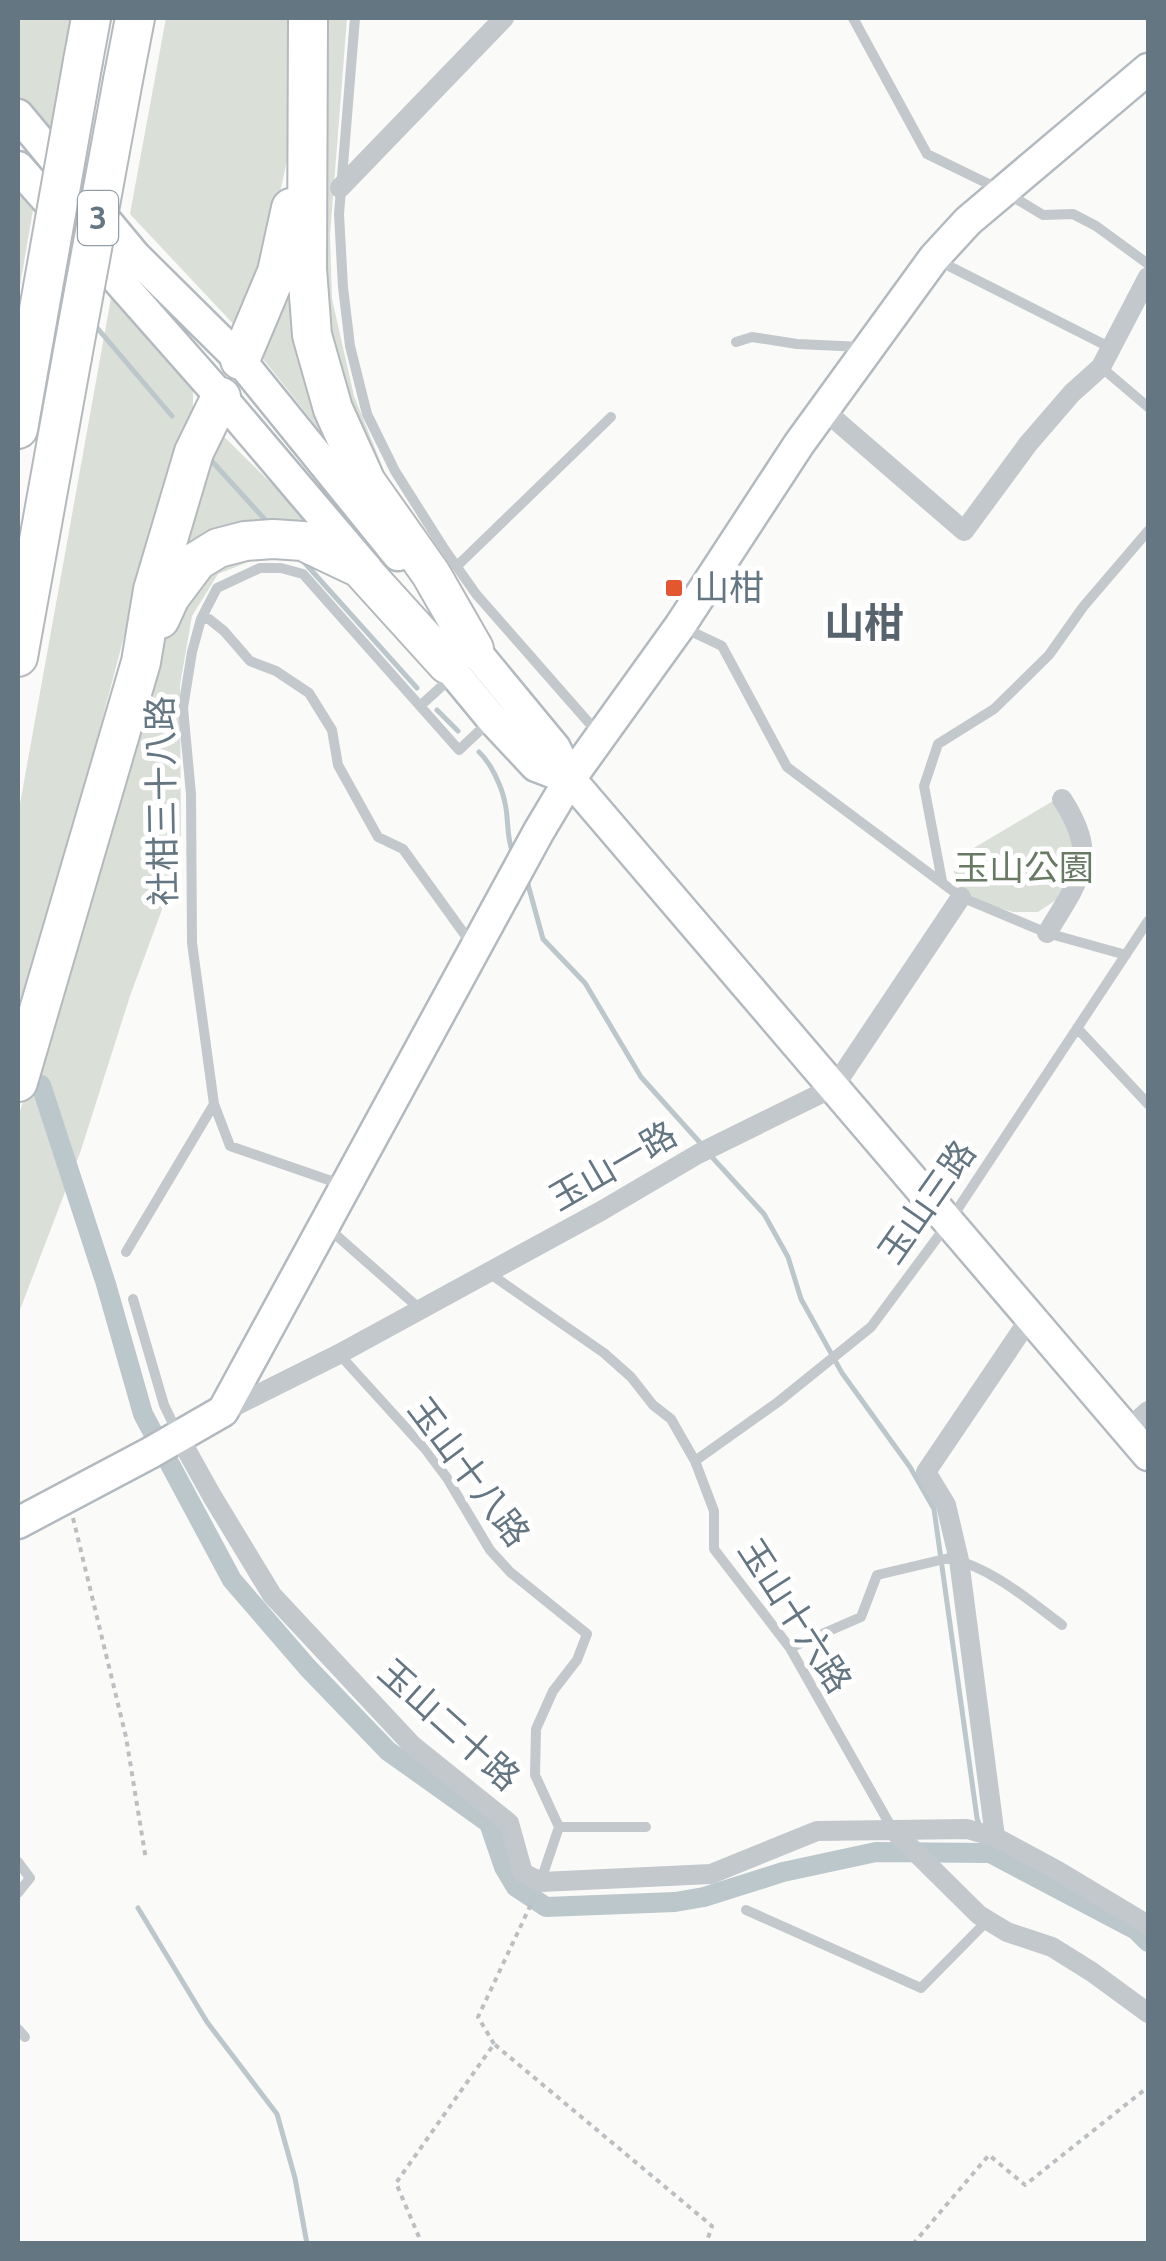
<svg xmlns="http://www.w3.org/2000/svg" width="1166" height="2261" viewBox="0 0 1166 2261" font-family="Ubuntu,'Noto Sans TC',sans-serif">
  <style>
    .green { fill: #dadfd7 }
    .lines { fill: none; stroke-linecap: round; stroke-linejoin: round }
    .stream { stroke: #bbc7cb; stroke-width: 5 }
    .canal { stroke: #bbc7cb; stroke-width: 20 }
    .secondary-casing { stroke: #b3babf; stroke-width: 35 }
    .highway-casing { stroke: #b4b9bd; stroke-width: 42 }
    .path { stroke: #bbbfc2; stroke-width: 4; stroke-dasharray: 5 5; stroke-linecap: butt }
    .lane { stroke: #c3c8cc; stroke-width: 10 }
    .street { stroke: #c3c8cc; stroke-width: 20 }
    .secondary { stroke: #fff; stroke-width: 30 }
    .highway { stroke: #fff; stroke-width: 38 }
    .highway-bridge-casing { stroke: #b4b9bd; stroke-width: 42; stroke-linecap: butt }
    .highway-bridge { stroke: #fff; stroke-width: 38 }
    .poi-dot { fill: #e4572e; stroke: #fff; stroke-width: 4 }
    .labels { text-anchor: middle; stroke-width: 10; stroke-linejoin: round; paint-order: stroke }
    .shield { fill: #fff; stroke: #939fa8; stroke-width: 2.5 }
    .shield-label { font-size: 32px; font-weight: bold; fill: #657683 }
    .poi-label { font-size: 35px; fill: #657683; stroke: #fff; text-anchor: start }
    .street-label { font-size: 35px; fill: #657683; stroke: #fff }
    .park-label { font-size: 35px; fill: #687a64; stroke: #fff }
    .quarter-label { font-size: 40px; font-weight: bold; fill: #57646e; stroke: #fff }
  </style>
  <rect width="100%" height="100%" fill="#fafaf8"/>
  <path class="green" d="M18,18H72L50,137L18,95Z
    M166,18H294L291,142L260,285L238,329L130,214Z
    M324,18H347L330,235L332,299L354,396L401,513L348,422L313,275Z
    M18,193L33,210L18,297Z
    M298,257L340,456L260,355Z
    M111,298L193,386V410L148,536L121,648L61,876L18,1010V815Z
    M213,426L336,547L182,563L200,462Z
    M242,559L253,560L218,574L192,616L180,685L181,858L130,996L81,1150L18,1315V1117L117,816L148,671L176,604L205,569Z
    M1053,801L1073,838V861L1068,879L1056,900L1038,912H1013L982,903L963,890L954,872L962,855Z"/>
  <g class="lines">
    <path class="stream" d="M90,327L98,329L172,416
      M209,458L269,524
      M303,561L417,688
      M437,710L458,731
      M479,752C491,763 502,787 505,803C509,820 506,837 513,853
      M527,881L543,939L585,983L641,1077L703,1146
      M710,1155L764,1214L788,1257L801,1299L842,1373L910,1467L934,1509L977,1818L980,1827
      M138,1908L207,2022L277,2114L295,2178L307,2244"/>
    <path class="canal" d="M41,1085L106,1284L143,1414L232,1580L308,1668L388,1751L489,1823L504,1867L516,1887L546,1907L675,1902L704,1897L783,1872L876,1852L990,1853L1136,1930L1148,1942"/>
    <g class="secondary-casing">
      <path id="secondary" d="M18,115L135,256L240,360L398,555
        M18,167L221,397L367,569
        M461,634L555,748L570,779L1148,1455
        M435,650L492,719L536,766L570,779
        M18,1523L150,1453L223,1411L539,831L570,779L680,626L799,444L934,258L968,221L1148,69"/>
    </g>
    <g class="highway-casing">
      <path id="highway" d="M308,18L307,269L312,335L333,409L366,482L431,574L474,649
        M83,61L91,18
        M123,80L135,18
        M240,360L277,272L291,208
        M18,429L34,338
        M160,619L170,597L197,561L218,548L245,541L273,539L303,541L360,568L447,664
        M18,657L72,357
        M18,1082L141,662L153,590L194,452L221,397"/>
    </g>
    <path class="path" d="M73,1518L126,1737L146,1860
      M494,2044L478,2017L533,1900
      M419,2237L396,2183L494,2044L712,2226L706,2244
      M913,2244L989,2155L1025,2185L1148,2087"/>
    <path class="lane" d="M355,18L339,214L343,287L350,346L367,414L395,471L443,547L476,594L597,732
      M853,18L927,154L1005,192L1043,215L1073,214L1096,226L1148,264
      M939,261L1111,348
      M736,342L752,337L797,344L863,347
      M1101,367L1148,407
      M457,566L611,417
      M201,619H209L224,631L250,661L276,671L309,693L332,730L338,765L378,837L403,849L473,946
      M682,627L722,646L787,767L961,897L1047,933L1126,955
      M420,706L453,676
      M942,881L924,786L938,744L994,709L1049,655L1083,607L1148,531
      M1077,1028L1148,1104
      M343,1185L230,1146L214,1104L192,943L191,794L183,708L192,652L201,619L217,588L260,568H281L303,574L459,750L491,720
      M328,1228L420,1309
      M126,1252L214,1104
      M489,1273L604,1353L631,1377L653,1405L671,1419L695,1461L714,1511V1549L790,1648L893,1830
      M133,1299L164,1405L178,1434
      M339,1354L426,1450L447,1478L490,1550L510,1572L587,1634L577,1660L553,1691L536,1729L535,1775L559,1827L541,1880
      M695,1461L778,1402L871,1327L949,1222L1148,921
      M790,1648L861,1617L877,1575L949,1558C992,1568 1027,1599 1062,1625
      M559,1827H646
      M18,1862L30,1878L18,1893
      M746,1910L921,1988L987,1921
      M18,2029L25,2037"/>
    <path class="street" d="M340,188L504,18
      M824,410L964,531L1028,444L1072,393L1101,367L1148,277
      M1047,933C1080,879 1100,858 1062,799
      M225,1411L339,1354L601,1211L698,1154L834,1087L961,897
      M1127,1430L1148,1411
      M178,1435L212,1496L272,1595L412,1745L509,1823L523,1873L541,1882L711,1874L817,1831L967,1829L995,1837L1058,1871L1148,1925
      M894,1831L979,1915L1007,1932L1052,1947L1092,1972L1148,2013
      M995,1837L959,1560L946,1505L926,1472L1030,1318"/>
    <use href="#secondary" class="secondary"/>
    <use href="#highway" class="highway"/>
    <g class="highway-bridge-casing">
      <path id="highway-bridge" d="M34,338L83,61
        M72,357L123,80"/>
    </g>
    <use href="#highway-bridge" class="highway-bridge"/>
  </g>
  <rect class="poi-dot" x="664" y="578" width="20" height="20" rx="5"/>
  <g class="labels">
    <rect class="shield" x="78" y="191" width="40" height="54" rx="8"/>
    <g class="shield-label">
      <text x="98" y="229">3</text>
    </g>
    <g class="poi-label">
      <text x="694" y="600">山柑</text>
    </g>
    <g class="street-label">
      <text transform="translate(162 801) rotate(-91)" y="12">社柑三十八路</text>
      <text transform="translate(613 1166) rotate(-30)" y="12">玉山一路</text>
      <text transform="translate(927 1202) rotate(-55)" y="12">玉山三路</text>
      <text transform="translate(469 1472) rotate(53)" y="12">玉山十八路</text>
      <text transform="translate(795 1616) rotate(57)" y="12">玉山十六路</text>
      <text transform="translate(449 1725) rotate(42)" y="12">玉山二十路</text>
    </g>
    <g class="park-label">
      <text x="1024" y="880">玉山公園</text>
    </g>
    <g class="quarter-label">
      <text x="864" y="637">山柑</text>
    </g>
  </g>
  <rect width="1166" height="2261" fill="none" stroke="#657683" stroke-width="40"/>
</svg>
